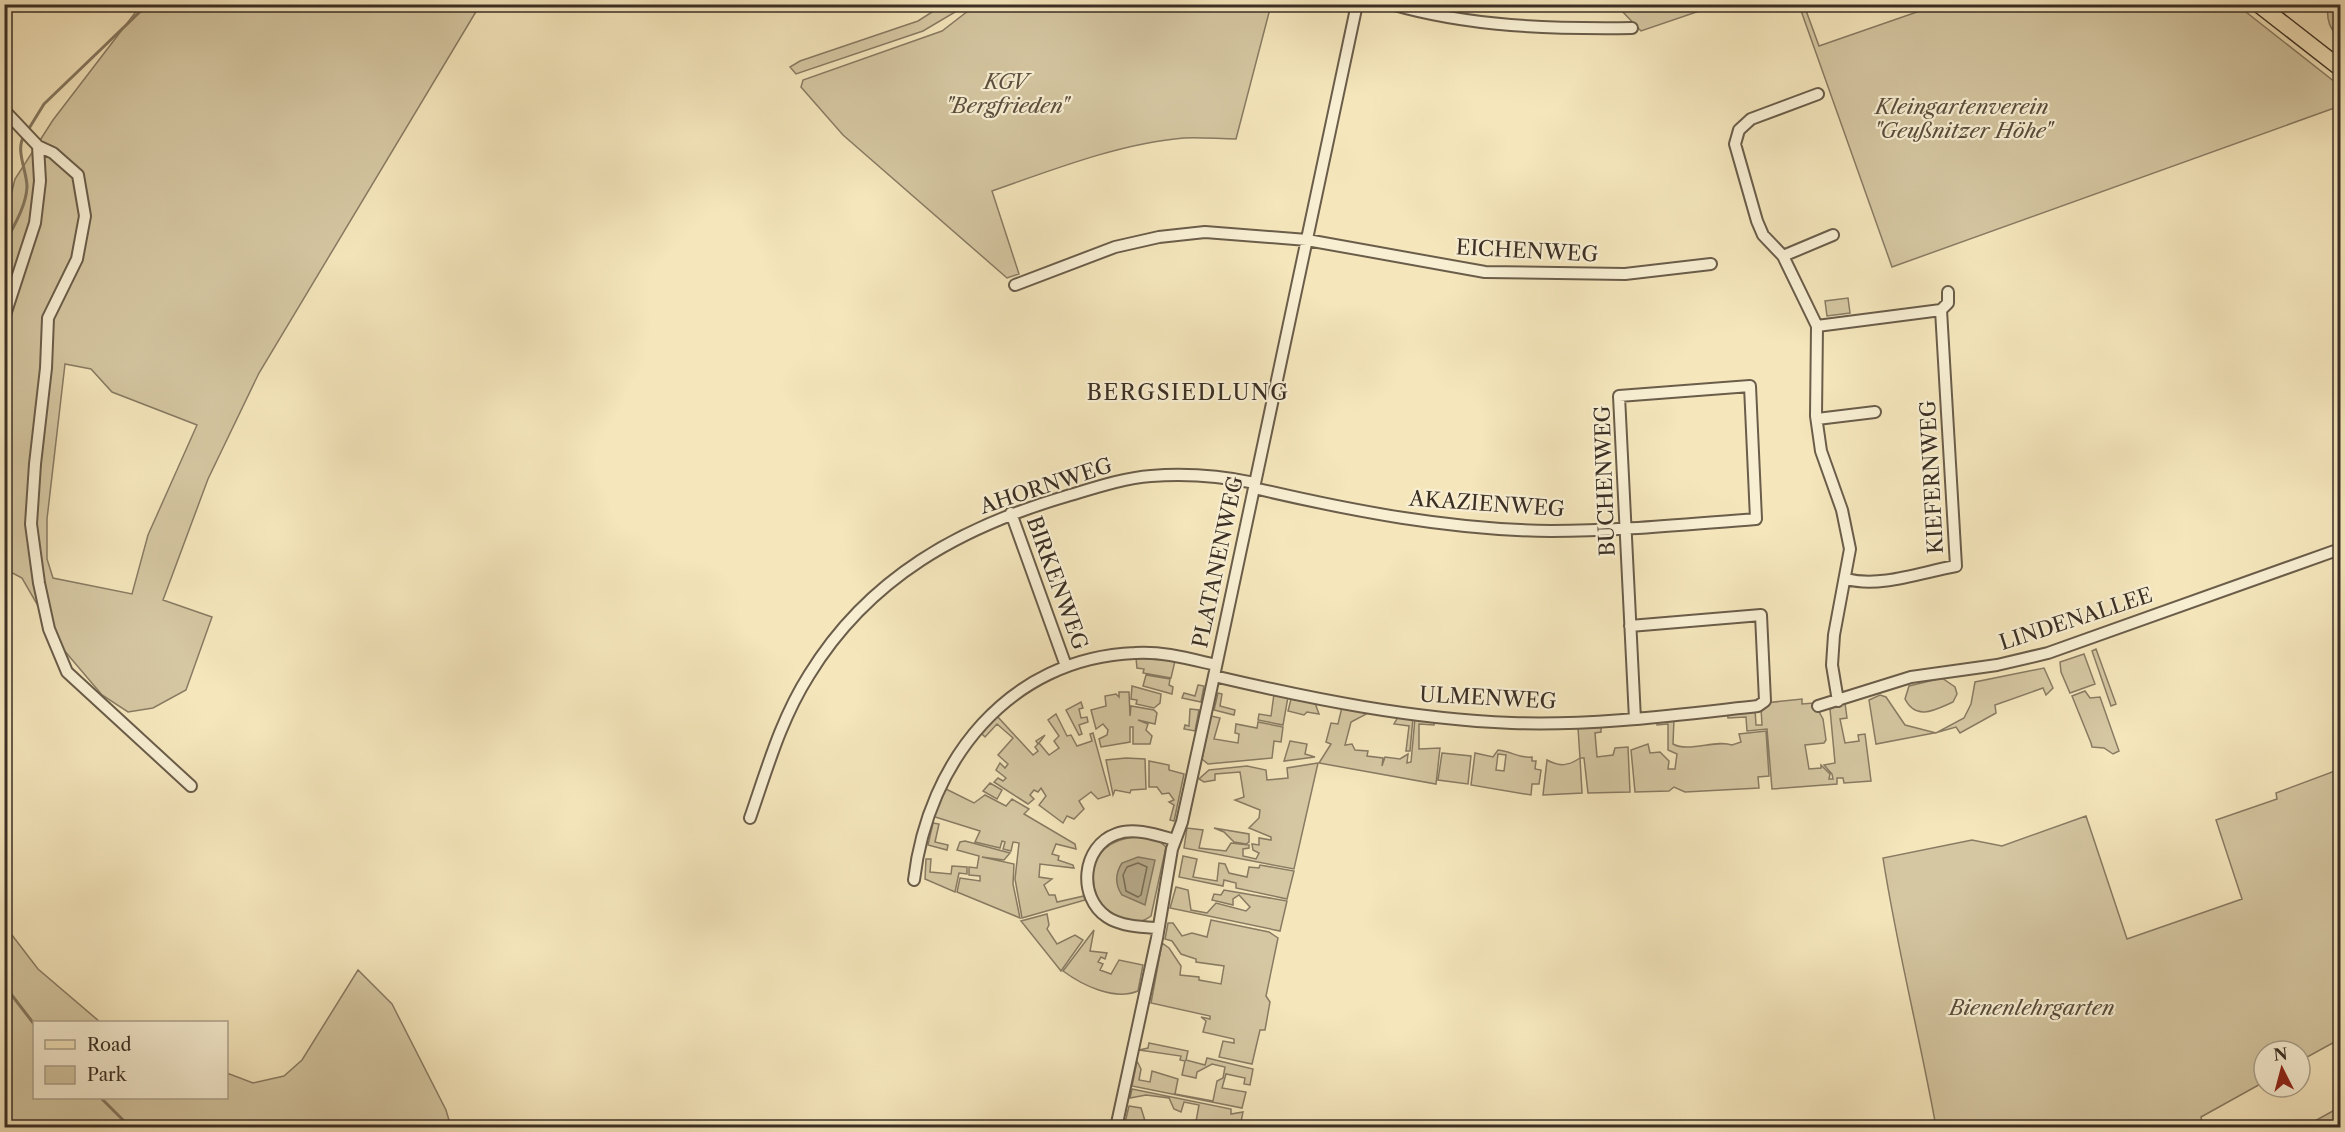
<svg xmlns="http://www.w3.org/2000/svg" width="2345" height="1132" viewBox="0 0 2345 1132" font-family="'Libre Caslon Text',serif">
  <style>
    .green { fill: #d5c7a2; stroke: #887b63; stroke-width: 1.5; fill-rule: evenodd }
    .water { fill: #b6a888; stroke: #857860; stroke-width: 1.5 }
    .lines { fill: none; stroke-linecap: round; stroke-linejoin: round }
    .shore { stroke: #786c56; stroke-width: 1.5 }
    .stream { stroke: #857860; stroke-width: 3 }
    .street-casing { stroke: #6a5d4a; stroke-width: 14 }
    .primary-casing { stroke: #3b2f24; stroke-width: 18 }
    .street { stroke: #f8efd3; stroke-width: 10 }
    .primary { stroke: #f5e6bc; stroke-width: 15 }
    .labels { text-anchor: middle; stroke-width: 4.5; stroke-linejoin: round; paint-order: stroke }
    .park-label { font-size: 21px; font-style: italic; fill: #5a4d3d; stroke: #f8efd3 }
    .street-label { font-size: 21px; fill: #3b2f24; stroke: #f8efd3 }
    .neighbourhood-label { font-size: 22px; letter-spacing: 1.5px; fill: #3b2f24; stroke: #f8efd3 }
  </style>
  <rect width="100%" height="100%" fill="#f5e6bc"/>
  <filter id="stains"><feTurbulence type="fractalNoise" baseFrequency=".00333" numOctaves="4"/><feColorMatrix values="0 0 0 0 .2 0 0 0 0 .09 0 0 0 0 .02 0 0 0 .5 -.17"/></filter>
  <radialGradient id="worn" r=".72"><stop offset=".6" stop-color="#630" stop-opacity="0"/><stop offset="1" stop-color="#630" stop-opacity=".3"/></radialGradient>
  <path class="green" d="M977,4H1271V5L1236,139C1219,139 1201,137 1184,138C1121,143 1052,170 992,191L1019,274L1007,278L843,135L801,87L803,80L942,31Z
    M141,5H480L259,373L208,479L163,600L212,617L186,690L153,708L128,712L102,695L63,649L22,578L5,569V219L15,179L53,120ZM65,364L91,369L112,392L197,425L148,535L132,594L53,578L47,559V519Z
    M943,5H967L923,31L796,74L790,67L800,61L918,21Z
    M1620,5H1717L1641,31L1622,11Z
    M1799,5H1804L1819,46L1937,5H2237L2340,86V106L1892,267Z
    M2328,5H2340V39C2330,29 2326,20 2328,5Z
    M1848,298L1850,313L1827,316L1825,301Z
    M2096,649L2116,704L2111,706L2092,651Z
    M2084,654L2095,684L2070,693L2061,672L2060,662Z
    M1136,658L1175,661L1171,678L1143,673L1144,669L1137,668Z
    M2044,668L2053,688L2046,695L2043,688L1995,705L1996,713L1960,733L1956,727L1935,733H1934L1876,744L1869,700L1880,695L1886,697L1905,725L1936,733L1964,718L1971,704L1975,682Z
    M1146,675L1170,679L1169,685L1173,687L1172,694L1143,686Z
    M1942,678L1955,687L1957,694L1953,702C1935,710 1916,721 1905,699L1909,686Z
    M1198,685L1204,686L1201,702L1182,698L1184,693L1195,696Z
    M1132,686L1161,694L1160,703L1154,708L1136,704L1137,700L1131,699Z
    M2085,691L2090,698L2100,697L2119,751L2113,754L2104,748L2092,747L2091,743L2072,696Z
    M1119,692H1129L1130,716L1131,706L1154,710L1157,713L1155,724L1138,720L1148,724L1146,730L1152,736L1150,744H1133V727H1130V742L1101,747L1099,739L1107,735L1108,730L1103,724L1096,729L1091,710L1106,706L1105,696L1116,694L1119,697Z
    M1218,693L1222,694L1220,706L1235,710L1234,715L1214,710Z
    M1274,694L1288,697L1283,725L1258,720L1259,714L1271,716Z
    M1291,699L1315,703L1319,714L1307,712L1304,715L1288,711Z
    M1802,699V704L1814,703L1823,719L1826,740L1824,743L1805,745L1809,769L1821,768V765L1830,774L1829,779H1833L1832,774L1824,765L1835,763L1830,709L1845,703L1847,718L1840,719L1845,743L1859,741L1858,735L1865,734L1871,781L1844,783L1843,778H1837V784L1772,789L1767,729L1747,731L1746,717L1728,718L1727,711L1755,709L1756,725H1762L1761,708L1765,703Z
    M1081,702L1083,708L1079,709L1081,718L1087,717L1088,722L1079,725L1082,734L1079,735L1066,710Z
    M1342,707L1372,711L1351,722L1345,745L1352,744L1355,750L1368,751L1367,756L1383,758L1382,766L1385,757L1400,759L1408,754L1407,763L1411,762L1415,718L1435,720L1434,725L1419,724V749L1440,748L1436,784L1319,763L1331,744L1326,742L1331,723L1338,724Z
    M1190,709L1199,710L1195,731L1184,729L1185,725L1189,726Z
    M1056,714L1067,736L1071,735L1077,746L1092,741L1090,734L1093,733L1110,795L1098,799L1091,792L1079,801L1084,809L1074,819L1067,816L1063,823L1039,805L1046,796L1041,788L1038,792L1034,790L1030,795L1034,799L1028,804L994,782L998,778L1003,781L1006,778L996,770L1000,763L1005,768L1008,764L998,755L1013,738L997,724L985,737L981,733L996,715L1033,755L1038,751L1035,747L1038,744L1036,741L1045,735L1039,743L1049,755L1059,748L1054,741L1059,736L1048,720Z
    M1211,716L1220,718L1214,739L1238,743L1239,734L1235,733L1236,724L1257,728L1258,722L1283,727L1281,742L1274,741L1272,758L1208,764L1202,759Z
    M1398,717L1413,718L1410,751H1406L1409,726L1394,724Z
    M1674,718L1673,744C1689,753 1716,739 1732,745L1741,742L1739,734L1766,731L1769,776L1758,777L1759,788L1685,792L1674,787L1669,791L1635,792L1631,750L1648,744L1650,753L1660,752L1669,761L1668,769H1675L1677,754L1668,750V724L1657,725V720Z
    M1601,726V732L1595,733L1597,757L1613,755L1615,748L1628,747L1630,792L1588,793L1584,758H1580L1582,793L1543,795L1547,760C1560,767 1568,766 1580,758L1578,728Z
    M1290,741L1307,744L1305,754L1315,757L1284,761Z
    M1498,750C1511,751 1520,759 1532,757V761H1536L1535,769L1541,770L1539,784H1532L1531,795L1471,785L1475,753L1493,757ZM1498,754L1506,755L1504,771L1496,770Z
    M1442,753L1471,756L1468,784L1438,780Z
    M1126,758L1145,759L1146,789L1131,790L1130,793L1115,790L1113,795L1106,760Z
    M1149,761L1169,765V770L1184,774L1174,821L1170,820L1174,805L1169,802L1174,800L1169,793L1162,794L1157,787H1149Z
    M1318,763L1294,869L1184,848L1187,828L1203,830L1199,848L1226,851L1231,843L1249,845V848L1243,849V856L1256,859L1259,853L1253,850L1252,844L1259,845V838L1271,840V837L1249,828L1259,818L1260,810L1235,800L1244,797L1240,772L1215,774V780L1204,782L1199,779L1209,770L1247,766L1266,770L1267,780L1288,778L1287,768Z
    M2340,769V1039L2300,1061V1051H2264V1082L2201,1117L2203,1127H1936C1920,1037 1897,949 1883,858L1972,840L2002,846L2086,816L2127,939L2242,899L2216,820L2277,799L2276,793Z
    M990,783L1002,790L997,799L983,791Z
    M944,788L974,803L985,795L1006,806L1012,799L1029,809L1024,814L1075,844L1076,849L1056,844L1052,854L1059,856L1058,860L1073,865L1074,868L1040,864L1039,877L1052,879L1044,885L1049,895H1055L1057,902L1084,896L1085,900L1022,918L1015,879L1019,843L1013,842L1011,851L1003,849L1005,842L1002,841L1000,848L975,842L980,831L932,816Z
    M933,823L939,824L935,842L948,845L947,850L928,845Z
    M1214,828L1249,834V842L1246,844L1234,842L1224,832Z
    M1138,837L1158,840L1166,847L1151,916C1143,922 1138,922 1129,920C1076,908 1079,839 1138,837Z
    M965,841L1010,853L1004,860L982,857L1014,864L1013,884L1020,918L957,892L960,878L980,881V876L969,875V867L977,868L979,856L957,850L960,842Z
    M1183,856L1197,859L1193,877L1217,881L1219,863L1225,864L1229,873L1247,877L1249,867L1259,868L1260,865L1294,871L1287,899L1236,888V883L1224,880L1223,886L1179,877Z
    M926,859H931L930,872L951,874L952,866L967,867V874L959,873L955,892L925,879Z
    M1176,887L1188,890L1191,910L1207,913L1216,903L1246,911L1250,907L1239,895L1233,899V905L1212,900L1214,894L1221,895L1224,890L1287,901L1280,931L1170,908Z
    M1047,914L1049,925L1047,929L1057,944L1075,935L1083,940L1061,971L1021,921Z
    M1211,920L1269,932L1278,938L1266,996L1270,1002L1265,1030H1260L1252,1064L1219,1057L1223,1041L1234,1043V1039L1203,1032L1206,1021L1201,1017L1210,1019V1016L1151,1003L1162,943L1169,948L1181,966L1180,975L1199,977V980L1221,984L1224,966L1196,962V959L1181,954L1172,941L1165,939L1168,923H1173L1182,936L1192,933L1207,937Z
    M5,926L38,969L100,1022H34V1098H226L227,1073L253,1083L284,1076L302,1060L358,970L392,1004L446,1110L451,1127H5Z
    M1094,930L1090,951L1107,953L1105,959L1101,957L1098,962L1103,964L1100,970L1111,974L1119,960L1143,965L1138,991C1114,1001 1082,985 1063,971Z
    M1149,1043L1188,1051L1186,1060L1205,1065L1207,1058L1253,1069L1250,1085L1244,1084L1245,1078L1226,1074L1222,1088L1246,1092L1242,1108L1132,1086L1137,1061L1141,1069L1139,1080L1150,1082L1152,1071L1178,1079L1175,1094L1213,1101L1217,1081L1223,1078L1225,1067L1212,1064L1197,1072L1196,1078L1182,1075L1185,1061L1180,1060L1181,1056L1139,1050L1148,1048Z
    M1132,1089L1231,1109V1114L1243,1112L1240,1127H1195L1199,1105L1184,1102L1181,1112L1174,1109L1169,1098L1146,1095L1130,1098Z
    M1129,1106L1141,1108L1146,1124L1158,1127H1124Z
    M2340,1107V1127H2303H2304Z"/>
  <path class="water" d="M1138,857L1155,860L1145,905L1122,895C1115,885 1115,874 1122,863Z"/>
  <g class="lines">
    <path class="shore" d="M1138,863L1147,867L1141,895L1138,897L1126,891L1123,875L1127,867Z"/>
    <path class="stream" d="M28,130L44,104L148,4
      M4,245C13,227 26,207 27,187C27,171 15,150 24,136
      M4,985L34,1024
      M101,1098L131,1128"/>
    <g class="street-casing">
      <path id="street" d="M1391,4C1470,27 1551,29 1632,28
        M4,110L38,146L40,181L35,223L4,318
        M38,146L53,153L78,175L85,216L77,259L48,318L46,368L35,464L31,524L39,583L49,629L67,672L191,786
        M1783,256L1833,235
        M1015,285L1115,247L1159,237L1205,232L1307,240L1485,272L1625,274L1711,264
        M1941,310L1948,303V292
        M1817,326L1783,256L1763,235L1757,221L1735,144L1739,130L1751,119L1818,94
        M1817,419L1875,412
        M1254,488C1352,511 1451,530 1551,531C1620,531 1688,524 1756,519L1750,386L1619,396L1635,719
        M1011,513L1066,666
        M1214,676C1312,699 1411,719 1512,723C1594,726 1676,715 1758,706L1765,701L1761,615L1630,626
        M1838,701L1832,665L1834,635L1850,549L1842,510L1821,451L1816,416L1817,326L1941,310L1956,566C1922,572 1881,588 1846,579
        M1818,706L1911,677L1997,665L2048,653L2340,549
        M750,818C767,769 781,719 809,675C869,577 961,527 1067,496C1094,488 1123,478 1151,476C1187,473 1221,476 1255,483
        M914,880C928,761 1009,658 1135,653C1163,651 1190,659 1216,665
        M1157,928C1141,927 1120,926 1107,917C1077,897 1082,846 1116,834C1134,827 1157,835 1175,840
        M1116,1128L1157,938L1172,849L1182,822L1214,676L1357,4"/>
    </g>
    <g class="primary-casing">
      <path id="primary" d="M2258,4L2340,68"/>
    </g>
    <use href="#street" class="street"/>
    <use href="#primary" class="primary"/>
  </g>
  <g class="labels">
    <g class="park-label">
      <text x="1006" y="89">KGV<tspan x="1006" dy="24">"Bergfrieden"</tspan></text>
      <text x="1962" y="114">Kleingartenverein<tspan x="1962" dy="24">"Geußnitzer Höhe"</tspan></text>
      <text x="2032" y="1015">Bienenlehrgarten</text>
    </g>
    <g class="street-label">
      <text transform="translate(1527 251) rotate(3)" y="7">EICHENWEG</text>
      <text transform="translate(1932 477) rotate(-93)" y="7">KIEFERNWEG</text>
      <text transform="translate(1605 481) rotate(-92)" y="7">BUCHENWEG</text>
      <text transform="translate(1046 486) rotate(-18)" y="7">AHORNWEG</text>
      <text transform="translate(1487 504) rotate(4)" y="7">AKAZIENWEG</text>
      <text transform="translate(1218 562) rotate(-78)" y="7">PLATANENWEG</text>
      <text transform="translate(1057 583) rotate(70)" y="7">BIRKENWEG</text>
      <text transform="translate(2076 619) rotate(-18)" y="7">LINDENALLEE</text>
      <text transform="translate(1488 698) rotate(3)" y="7">ULMENWEG</text>
    </g>
    <g class="neighbourhood-label">
      <text x="1188" y="400">BERGSIEDLUNG</text>
    </g>
  </g>
  <rect width="2345" height="1132" fill="none" stroke="#f5e6bc" stroke-width="24"/>
  <rect x="6" y="6" width="2333" height="1120" fill="none" stroke="#3b2f24" stroke-width="3"/>
  <rect x="12" y="12" width="2321" height="1108" fill="none" stroke="#3b2f24" stroke-width="1.5"/>
  <rect x="33" y="1021" width="195" height="78" fill="#f8efd3" stroke="#aca28d" stroke-width="1.5"/>
  <rect x="45" y="1040" width="30" height="9" fill="#f5e6bc" stroke="#aca28d" stroke-width="1.5"/>
  <text x="87" y="1051" font-size="18" fill="#3b2f24">Road</text>
  <rect x="45" y="1066" width="30" height="18" fill="#d5c7a2" stroke="#aca28d" stroke-width="1.5"/>
  <text x="87" y="1081" font-size="18" fill="#3b2f24">Park</text>
  <g transform="translate(2282 1069) rotate(354)"><circle r="28" fill="#f8efd3" stroke="#aca28d" stroke-width="1.5"/>
  <path d="M0-4.5L10 22L0 15L-10 22Z" fill="#8f2418"/>
  <text y="-9" font-size="16" font-weight="bold" text-anchor="middle" fill="#3b2f24">N</text>
  </g>
  <rect width="100%" height="100%" filter="url(#stains)"/>
  <rect width="100%" height="100%" fill="url(#worn)"/>
</svg>
